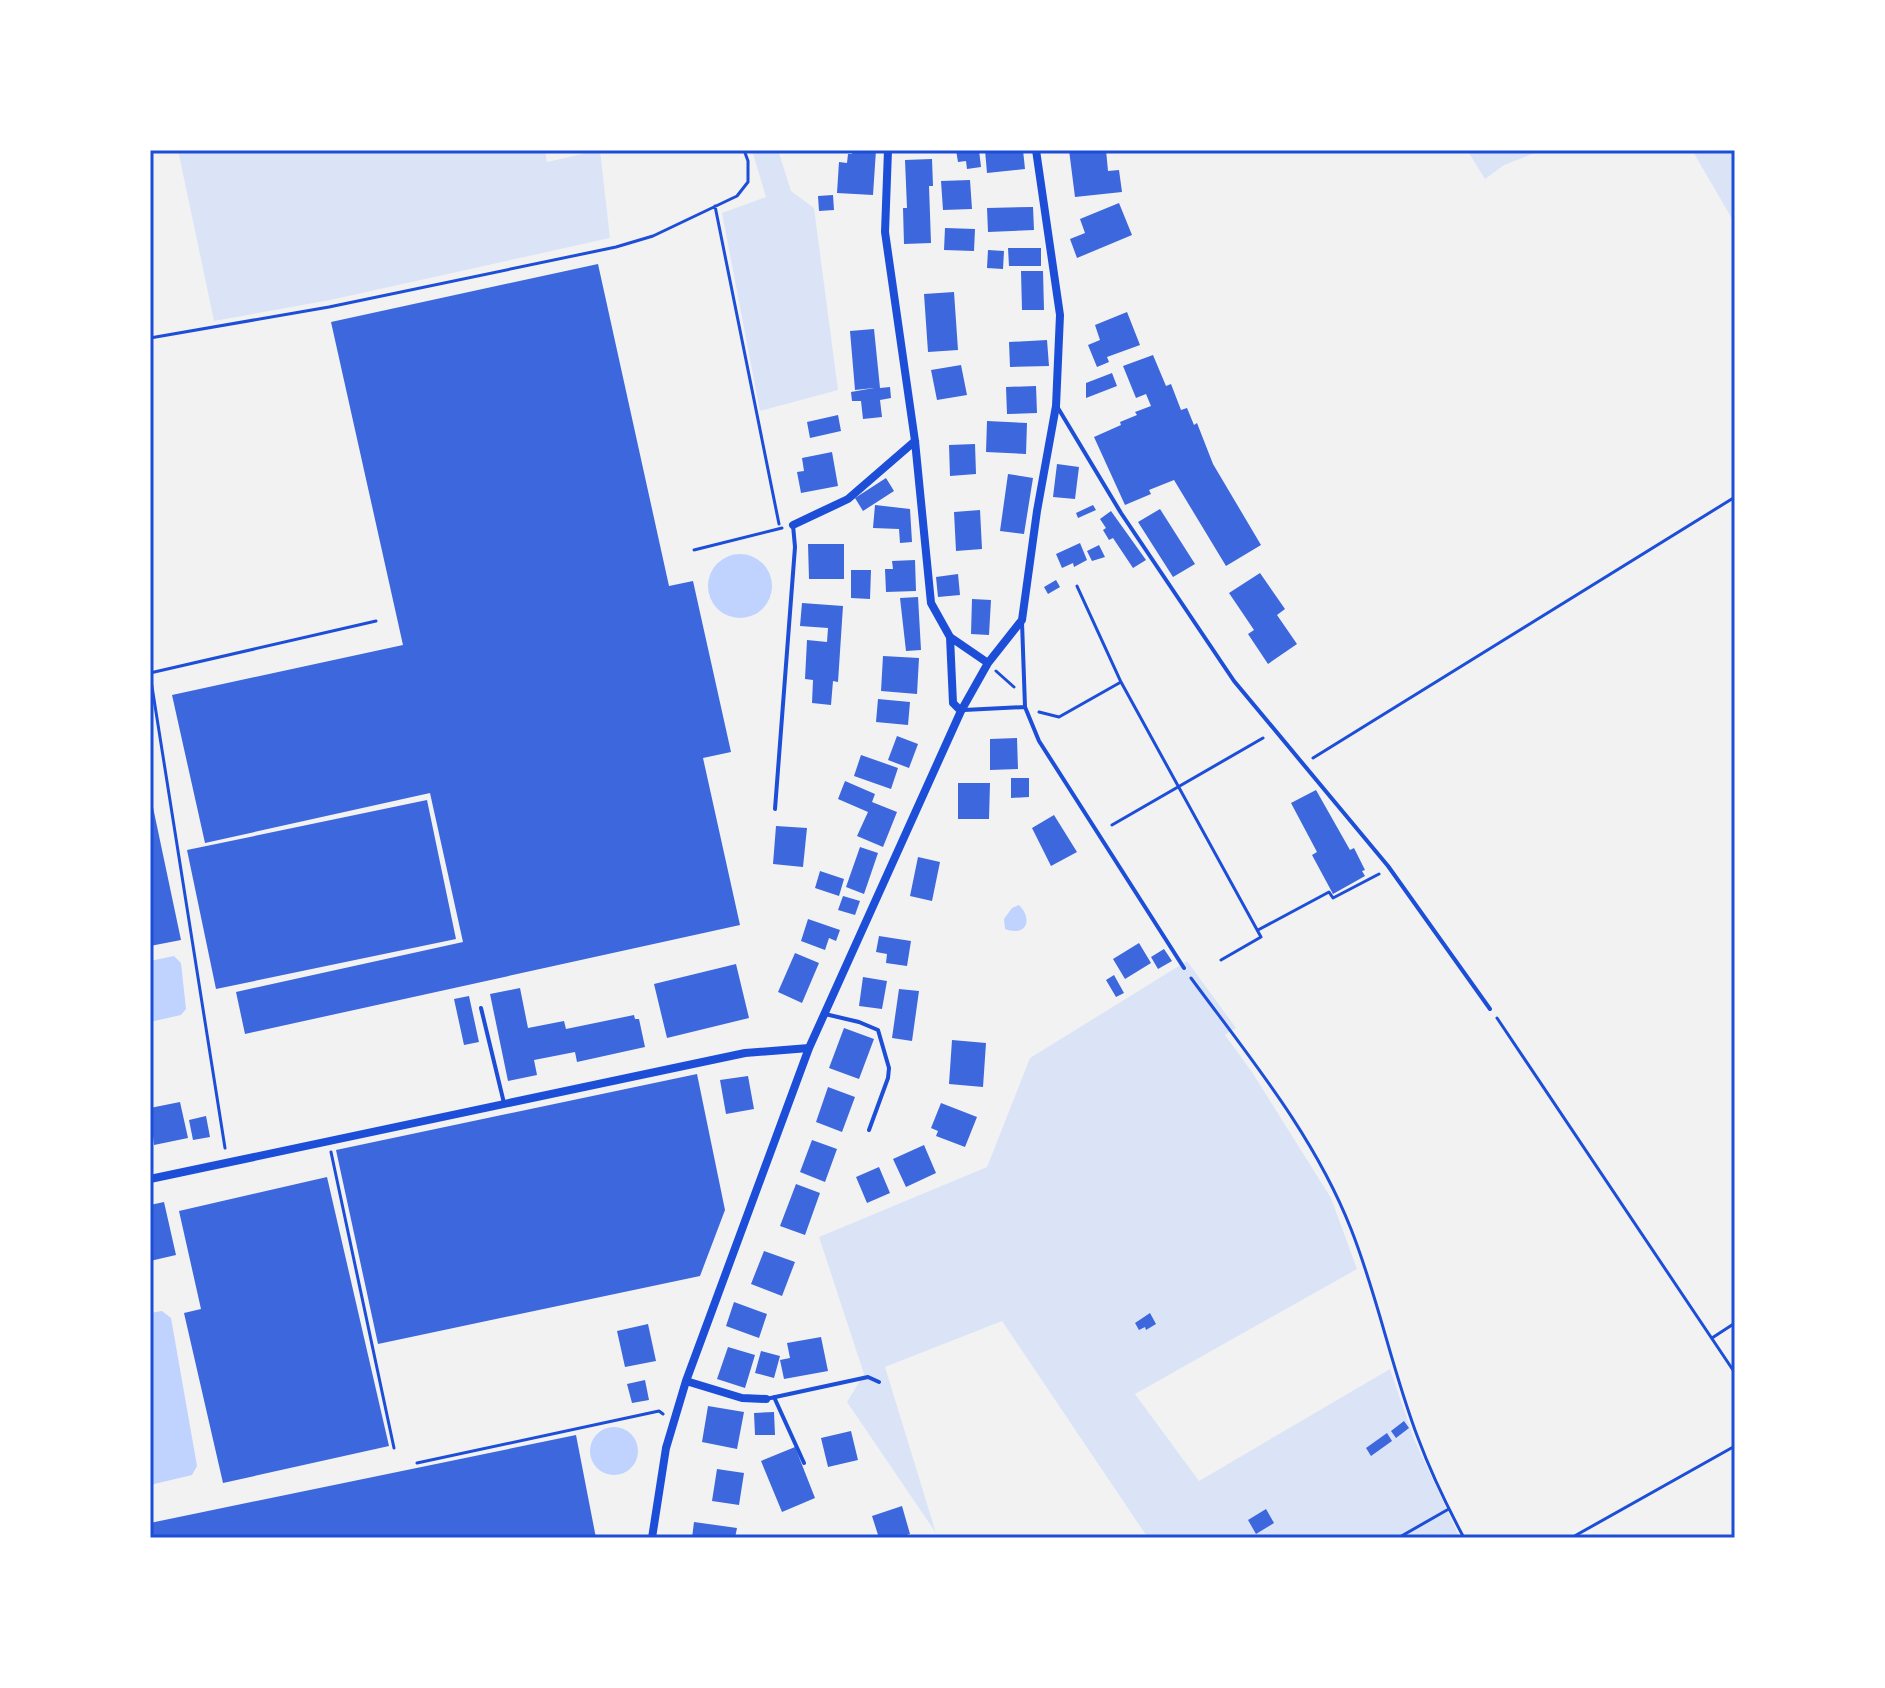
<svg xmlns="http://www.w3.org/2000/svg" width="1885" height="1688" viewBox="0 0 1885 1688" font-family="'Varela Round',sans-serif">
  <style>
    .green { fill: #dbe4f7 }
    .water { fill: #bfd3fe }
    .building { fill: #3d67dc }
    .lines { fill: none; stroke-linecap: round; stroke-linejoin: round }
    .path { stroke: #1d4ed8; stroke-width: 3 }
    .service { stroke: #1d4ed8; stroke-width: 4 }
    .minor { stroke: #1d4ed8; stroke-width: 8 }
    .neatline { fill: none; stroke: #1d4ed8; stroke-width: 3 }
  </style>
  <rect width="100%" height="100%" fill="#f2f2f2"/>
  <path class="green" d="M178,150H545L547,162L600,150L610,238L330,300L214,321Z
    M752,150H778L791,191L814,208L838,390L760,411L722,213L766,197Z
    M1467,150H1543L1504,165L1485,179Z
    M1692,150H1735V224Z
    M1187,961L1236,1028L1225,1035L1252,1072L1331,1198L1357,1269L1135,1394L1199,1481L1390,1369L1414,1439L1460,1538H1148L1002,1321L885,1367L936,1533L847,1402L864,1374L819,1237L987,1167L1030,1058Z"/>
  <path class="water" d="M708 586a32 32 0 1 1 64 0a32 32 0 1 1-64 0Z
    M1019,905C1033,919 1027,937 1005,929L1004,919L1012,908Z
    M174,956L181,963L186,1009L181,1015L150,1022V961Z
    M162,1311L171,1318L197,1466L192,1475L150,1485V1313Z
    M590 1451a24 24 0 1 1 48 0a24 24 0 1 1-48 0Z"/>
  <path class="building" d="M852,150H876L873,195L837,193L839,162L847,163L848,154H852Z
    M956,150H979L981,167L967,169L966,161L958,162Z
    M985,150H1023L1025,169L987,173Z
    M1069,150H1106L1108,171L1119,170L1122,192L1075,197Z
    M932,159L933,186H929L931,243L904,244L903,208H907L905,160Z
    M970,180L972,209L943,210L941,181Z
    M833,195L834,210L819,211L818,196Z
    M1119,203L1132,235L1077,258L1070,239L1085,233L1080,219Z
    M1033,207L1034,230L988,232L987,208Z
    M945,228L975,229L974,251L944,250Z
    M1008,248H1041V266H1009Z
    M988,250L1004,251L1003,269L987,268Z
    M598,264L669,586L693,581L731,752L703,758L740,925L245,1034L236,992L463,942L430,793L205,843L172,695L403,645L331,322Z
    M1021,271H1043L1044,310H1022Z
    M954,292L958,350L928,352L924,294Z
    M1127,312L1140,345L1107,357L1109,362L1097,367L1088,345L1100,340L1095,325Z
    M874,329L880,388L890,387L891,398L880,400L882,417L863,419L861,401H852L851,392L874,388L855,390L850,331Z
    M1047,340L1049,366L1010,367L1009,342Z
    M1153,355L1166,386L1171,384L1181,410L1187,408L1194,425L1197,423L1213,464L1261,545L1226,566L1174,480L1149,490L1151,494L1125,505L1094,437L1121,425L1120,422L1137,415L1135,412L1151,406L1146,394L1136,398L1123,366Z
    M961,365L967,395L937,400L931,370Z
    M1112,373L1117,386L1086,398V383Z
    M1036,386L1037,413L1007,414L1006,387Z
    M838,415L841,431L810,438L807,422Z
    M987,421L1027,423L1026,454L986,452Z
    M975,444L976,474L950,476L949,445Z
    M832,452L838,486L801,493L797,472L804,471L802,458Z
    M1057,464L1079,467L1075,499L1053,497Z
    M1008,474L1033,478L1024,534L1000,531Z
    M886,478L894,491L863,511L855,498Z
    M875,505L910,509L912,542L900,543L899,529L873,528Z
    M1093,505L1096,510L1078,518L1076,513Z
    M1160,509L1195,564L1173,577L1138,522Z
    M980,510L982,549L956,551L954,512Z
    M1111,511L1146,560L1133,568L1113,538L1109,540L1103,530L1106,528L1100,519Z
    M1080,543L1087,560L1074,567L1073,563L1062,568L1056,554Z
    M808,544H844V579H809Z
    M1099,545L1105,557L1092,561L1087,551Z
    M915,560L916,591L886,592L885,569H893L892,561Z
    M851,570H871L870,599L851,598Z
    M1260,573L1285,609L1277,615L1297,644L1268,664L1248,634L1254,630L1229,593Z
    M958,574L960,595L938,597L936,577Z
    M1056,580L1060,587L1048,594L1044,587Z
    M918,597L921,650L906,651L900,598Z
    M972,599L991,600L989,635L971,634Z
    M802,603L843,606L838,682L833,681L831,705L812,703L813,680L805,679L807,640L827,642L828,628L800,626Z
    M883,656L919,658L917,694L881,691Z
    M878,699L910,702L908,725L876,722Z
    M897,736L918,744L909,768L888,760Z
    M1017,738L1018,769L990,770V739Z
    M861,755L898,768L891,789L854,776Z
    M1011,778H1029V797L1011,798Z
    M845,781L875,794L872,802L897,812L883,847L857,836L868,812L838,799Z
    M958,783H990L989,819H958Z
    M1316,790L1350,850L1354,848L1365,870L1362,871L1365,876L1333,894L1312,855L1317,852L1291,803Z
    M150,793L181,940L150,946Z
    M427,800L456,939L216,989L187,850Z
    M1054,815L1077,852L1051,866L1032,828Z
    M776,826L807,828L803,867L773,864Z
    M860,847L878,853L864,894L846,887Z
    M918,857L940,862L932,901L910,896Z
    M820,871L844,879L839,896L815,888Z
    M843,896L860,901L855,915L838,910Z
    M808,919L840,930L836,941L829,938L825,950L801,941Z
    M879,936L911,941L907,966L886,963L887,954L876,952Z
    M1139,943L1151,963L1125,979L1113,959Z
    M1164,949L1172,961L1158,969L1151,957Z
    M795,953L819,963L802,1003L778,992Z
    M736,964L749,1018L667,1038L654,984Z
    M1114,975L1124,993L1116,997L1106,980Z
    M863,977L887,981L882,1009L859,1006Z
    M520,988L528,1028L564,1021L566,1029L634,1015L635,1019H639L645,1047L577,1062L575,1052L534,1060L537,1075L508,1081L490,994Z
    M899,989L919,991L912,1041L892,1038Z
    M469,996L479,1042L464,1045L454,999Z
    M844,1028L874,1039L859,1079L829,1068Z
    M952,1040L986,1043L983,1087L949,1084Z
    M697,1074L725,1210L700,1276L378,1344L336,1150Z
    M748,1076L754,1109L726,1114L720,1080Z
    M828,1087L855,1097L842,1132L816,1122Z
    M180,1102L188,1138L154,1145L150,1108Z
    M941,1103L977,1117L965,1147L936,1136L938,1131L931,1128Z
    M206,1116L210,1137L193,1140L189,1120Z
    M812,1140L837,1149L825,1182L800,1172Z
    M924,1145L936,1173L906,1187L893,1159Z
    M879,1167L890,1193L867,1203L856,1177Z
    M327,1177L389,1446L223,1483L184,1313L201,1309L179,1211Z
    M796,1184L820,1193L805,1235L780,1226Z
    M164,1202L176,1255L150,1261V1205Z
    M764,1251L795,1262L782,1296L751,1284Z
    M734,1302L767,1314L759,1338L726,1326Z
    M1150,1313L1156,1324L1146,1330L1145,1327L1139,1330L1135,1323Z
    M648,1324L656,1361L625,1367L617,1331Z
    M821,1337L828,1371L784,1379L780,1360L790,1358L787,1343Z
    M728,1347L755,1355L745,1388L717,1379Z
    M761,1351L780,1356L774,1378L755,1373Z
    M645,1380L649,1400L632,1403L627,1384Z
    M708,1406L744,1412L737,1449L702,1442Z
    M774,1412L775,1435H755L754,1413Z
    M1404,1421L1409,1428L1396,1438L1391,1431Z
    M851,1431L858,1460L828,1467L821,1438Z
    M1387,1433L1392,1441L1371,1456L1366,1448Z
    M576,1435L596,1538H150V1523Z
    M795,1447L815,1498L782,1512L761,1461Z
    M717,1469L744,1473L739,1505L712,1501Z
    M902,1506L910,1534L897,1538H879L872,1516Z
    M1266,1509L1274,1523L1256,1534L1248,1520Z
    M694,1522L737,1528L735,1538H692Z"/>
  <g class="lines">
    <path class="path" d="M715,206L779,524
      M150,338L329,307L616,247L653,236L737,196L748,182V161L744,150
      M694,550L782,528
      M1077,586L1121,682L1261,937L1221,960
      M996,671L1014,687
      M150,673L376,621
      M150,674L225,1148
      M1039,712L1059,717L1121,682
      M1313,758L1735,497
      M1112,825L1263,738
      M1258,930L1329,892L1333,898L1379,874
      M1191,978C1250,1058 1314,1135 1351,1229C1378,1297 1392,1370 1418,1438C1431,1473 1447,1506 1464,1538
      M1497,1018L1735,1373
      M331,1152L394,1448
      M1712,1338L1735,1323
      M417,1463L659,1411L663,1414
      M1398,1538L1447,1510
      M1571,1538L1735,1446"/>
    <path class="service" d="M1058,408L1121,513L1234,681L1388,866L1490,1009
      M1022,622L1025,707L1039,741L1184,968
      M964,710L1025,707
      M775,809L795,547L793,525
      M481,1008L504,1103
      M825,1014L859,1022L878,1030L889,1068L888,1078L869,1130
      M774,1397L804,1463
      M766,1399L868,1377L879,1382"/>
    <path class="minor" d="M888,150L885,232L915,441L931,603L950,637L988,663
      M793,525L848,499L915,441
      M950,637L953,703L961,711
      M150,1179L745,1053L809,1048
      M686,1381L742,1398L766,1399
      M652,1538L666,1448L686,1381L809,1048L961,711L988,663L1022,620L1037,511L1056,406L1060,315L1036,150"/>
  </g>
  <rect width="1885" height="1688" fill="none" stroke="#ffffff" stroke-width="304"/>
  <rect x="152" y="152" width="1581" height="1384" class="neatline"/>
</svg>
